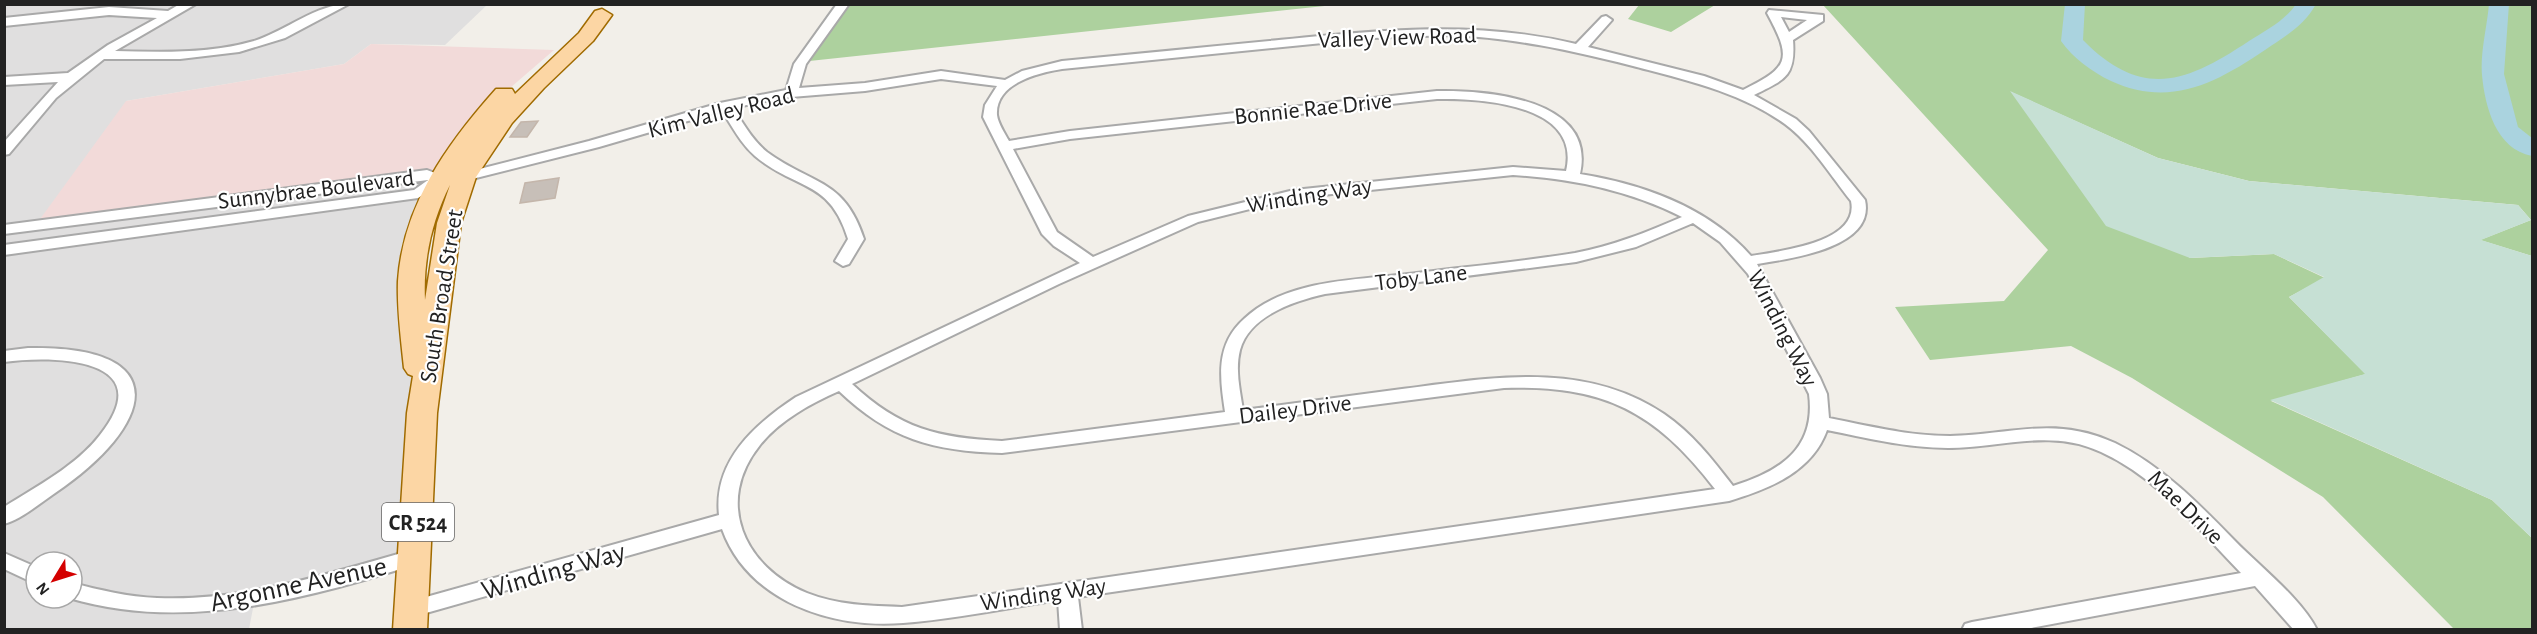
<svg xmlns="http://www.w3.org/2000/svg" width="2537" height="634" viewBox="0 0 2537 634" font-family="'Alegreya Sans',sans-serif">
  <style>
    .residential { fill: #e0dfdf; fill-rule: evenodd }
    .commercial { fill: #f2dad9 }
    .forest { fill: #add19e }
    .wetland { fill: #c6e0d4 }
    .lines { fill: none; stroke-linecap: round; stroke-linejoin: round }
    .river { fill: #aad3df; fill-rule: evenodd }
    .building { fill: #c7bfb8; stroke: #c4b6ab; stroke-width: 1.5 }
    .street-casing { stroke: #a9a9a9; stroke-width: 4 }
    .primary-casing { stroke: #a06b00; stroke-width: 3 }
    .street { fill: #fff; fill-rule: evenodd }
    .primary { fill: #fcd6a4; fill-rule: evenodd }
    .labels { text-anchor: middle; stroke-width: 4.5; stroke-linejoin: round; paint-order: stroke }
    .shield { fill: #fff; stroke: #646464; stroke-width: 1.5 }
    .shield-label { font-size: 22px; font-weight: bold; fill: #222 }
    .street-label { font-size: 24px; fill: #222; stroke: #fff }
    .near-street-label { font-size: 28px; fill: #222; stroke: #fff }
  </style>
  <rect width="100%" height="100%" fill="#f2efe9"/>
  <path class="residential" d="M4,5H487L445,45L371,44L344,64L126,101L427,174L438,179L418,235L416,557L255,598L249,629H5ZM36,562H72V598H36Z"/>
  <path class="commercial" d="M371,44L554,50L510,88L479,122L438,179L427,174L35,226L126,101L344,64Z"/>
  <path class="forest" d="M842,5H1334L800,62Z
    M1639,5V4L1715,5L1671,32L1628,19Z
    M1823,5H2532V256L2480,240L2531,220L2518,205L2249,181L2158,158L2011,92L2190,258L2274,254L2325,278L2289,297L2366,374L2271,401L2492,500L2532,538V629H2454L2323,497L2132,378L2071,346L1930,360L1895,307L2004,301L2048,250Z"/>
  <path class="wetland" d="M2010,91L2158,158L2249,181L2518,205L2531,220L2481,240L2532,256V538L2492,500L2270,400L2365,374L2289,297L2324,277L2274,254L2190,258L2106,226Z"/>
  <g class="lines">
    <path class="river" d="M2065,4H2085L2083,40C2142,100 2186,83 2249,41C2265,31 2285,21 2296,4H2316C2304,26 2284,37 2265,50C2216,83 2170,108 2111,81C2092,72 2073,58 2061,41Z
      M2489,4H2509L2504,74L2518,127L2532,138V156C2496,149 2485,107 2482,75C2480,53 2487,27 2489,4Z"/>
  </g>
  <path class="building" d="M538,121L527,137H510L521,122Z
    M559,178L555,198L520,203L525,183Z"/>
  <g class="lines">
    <g class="street-casing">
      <path id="street" d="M180,4H196L115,51C161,52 209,54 254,41C286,31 316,4 349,4L285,38L239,52L180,59H104L56,98L9,154L4,155V142L58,82L4,85V77L68,73L108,45L157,18L109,15L4,26V18L109,7L168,11Z
        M837,4H849L806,64L799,88L865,83L941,71L1005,80L1022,71L1062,61C1134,54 1207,47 1279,40C1379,30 1477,20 1576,44L1602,17L1606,16L1612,20L1588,47L1704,76L1743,90C1790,67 1792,59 1767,13L1769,10L1823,15V21L1793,40C1796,77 1784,80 1754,95L1796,119L1809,131L1865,200C1876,248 1789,259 1757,264L1820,378L1827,394L1829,418C1869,426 1909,436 1950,436C2011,435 2054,415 2115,443C2162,466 2198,503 2234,540C2259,566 2301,598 2317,630H2294L2255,586L2020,630H1962L1965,624L1972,622L2241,573C2198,529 2158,478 2101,452C2050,428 2001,448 1948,448C1907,448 1867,438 1827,430C1812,472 1769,489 1729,501L1078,597L1082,630H1060L1058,600C1007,608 955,619 903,623C831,629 748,601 722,529L412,617L405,615L402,609L405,603L412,601L719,515C713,461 755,424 796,397L1080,263L1054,246L1042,234L983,117L985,105L997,86L941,79L865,91L779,98L733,108C743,123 753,141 767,152C812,185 844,178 864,239L849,264L843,266L835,261L848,239C830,179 795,190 755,156C741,144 732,126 722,111L599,147L464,181L442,183L418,198L4,255V245L414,190L428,180L4,234V225L427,170L440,175L464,173L589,141L720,103L786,90L794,64ZM1781,17L1807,20L1789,32ZM1449,35C1516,38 1568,50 1633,66C1686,80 1740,92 1785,124C1811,143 1831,176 1851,201C1860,243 1779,251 1751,256C1708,207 1642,184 1580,174C1597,99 1487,90 1437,91L1070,131L1009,141C1005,134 998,123 997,115C995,83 1038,73 1062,69L1373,38ZM1437,99C1481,98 1582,104 1566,171L1513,167L1294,190L1188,216L1093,257L1057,232L1013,149L1070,139ZM1513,175C1573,179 1628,190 1682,217C1647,232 1613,246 1575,253C1519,262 1463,267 1408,274C1354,280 1285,280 1244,319C1215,345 1220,378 1225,412L1002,441C938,438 900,429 852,384L1059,284L1198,222L1294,198ZM1693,223L1720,242L1748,274L1809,394C1816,448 1781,471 1733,486C1712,459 1692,433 1664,414C1584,360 1490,378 1402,389C1349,396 1296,403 1243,410C1240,390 1235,370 1240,350C1249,316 1294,301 1325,294L1576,262L1636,247ZM1504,388C1604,385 1655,411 1715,489L902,607C870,606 837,605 807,593C744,567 714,502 760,445C780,420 810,404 839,391C889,439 933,451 1002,453Z
        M28,348C178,345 154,426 55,493C40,503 22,519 4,524V507C37,486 76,466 100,435C161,358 55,355 4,362V351Z
        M416,549L423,552L426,557L423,562C309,598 187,633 69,598H72V583C100,590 128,597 157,598C245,602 333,572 416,549Z
        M4,553L36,567V584L4,569Z"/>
    </g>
    <g class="primary-casing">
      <path id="primary" d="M602,9L612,15L593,41L544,88L512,123L476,177L461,223L437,413L427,630H393L407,413L413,376L408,374L404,368C401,339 397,310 398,281C403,205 447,144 496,89H512L515,94L579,33L595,11ZM450,185L437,223L425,300C423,260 432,220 450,185Z"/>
    </g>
    <use href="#street" class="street"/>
    <use href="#primary" class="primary"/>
  </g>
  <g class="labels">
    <rect class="shield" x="382" y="503" width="72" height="38" rx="4.5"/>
    <g class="shield-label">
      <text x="418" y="530">CR 524</text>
    </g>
    <g class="street-label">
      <text transform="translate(1397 37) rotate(-2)" y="8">Valley View Road</text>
      <text transform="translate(1313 108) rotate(-6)" y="8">Bonnie Rae Drive</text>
      <text transform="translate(721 112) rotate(-14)" y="8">Kim Valley Road</text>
      <text transform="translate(316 189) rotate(-7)" y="8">Sunnybrae Boulevard</text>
      <text transform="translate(1309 195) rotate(-9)" y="8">Winding Way</text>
      <text transform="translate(1421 277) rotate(-7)" y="8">Toby Lane</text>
      <text transform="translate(441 296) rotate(-81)" y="8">South Broad Street</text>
      <text transform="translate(1783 328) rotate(63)" y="8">Winding Way</text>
      <text transform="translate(1295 409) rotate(-7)" y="8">Dailey Drive</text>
      <text transform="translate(2186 507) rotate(44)" y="8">Mae Drive</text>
      <text transform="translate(1043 594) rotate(-8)" y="8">Winding Way</text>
    </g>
    <g class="near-street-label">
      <text transform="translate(553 570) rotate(-16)" y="10">Winding Way</text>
      <text transform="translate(298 583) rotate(-12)" y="10">Argonne Avenue</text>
    </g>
  </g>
  <rect width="2537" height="634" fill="none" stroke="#222222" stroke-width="12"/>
  <g transform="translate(54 580) rotate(232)"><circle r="28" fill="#ffffff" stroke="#a7a7a7" stroke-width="1.5"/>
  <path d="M0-4.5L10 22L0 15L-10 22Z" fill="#d40000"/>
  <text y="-9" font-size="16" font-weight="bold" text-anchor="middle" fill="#222222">N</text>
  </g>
</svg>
